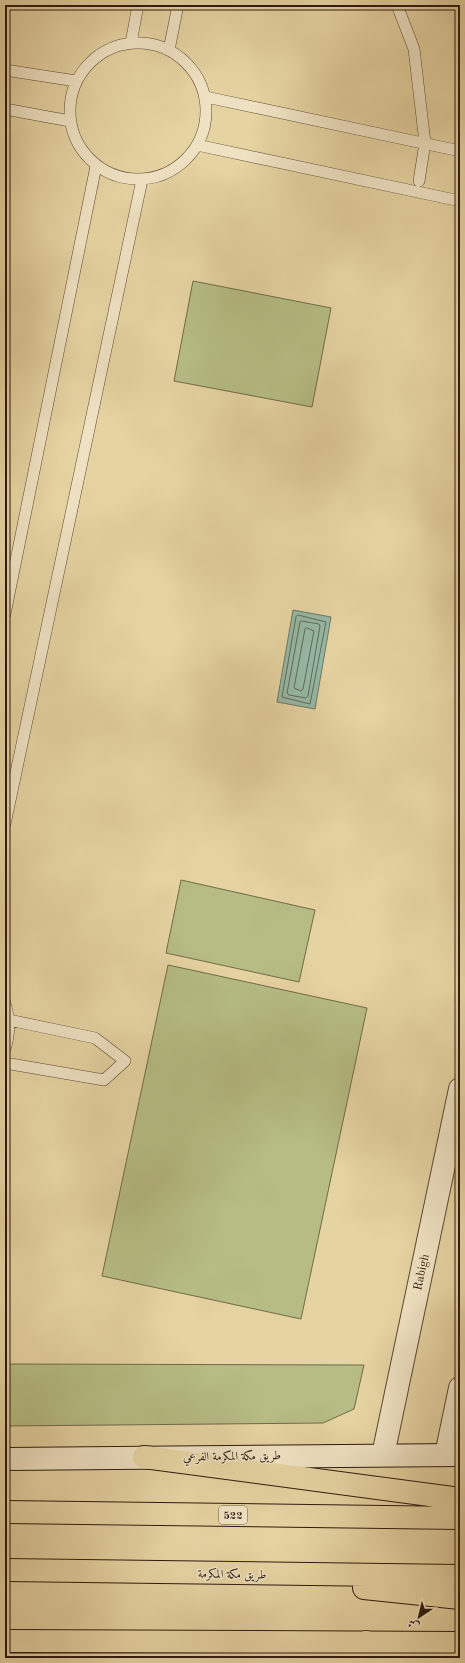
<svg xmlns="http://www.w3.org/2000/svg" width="465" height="1663" viewBox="0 0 465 1663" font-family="'Old Standard TT',Amiri,serif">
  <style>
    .green { fill: #b6bc84; stroke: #716b49 }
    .water { fill: #96b8a4; stroke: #6c7968 }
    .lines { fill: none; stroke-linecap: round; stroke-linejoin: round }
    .shore { stroke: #616959; stroke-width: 1 }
    .service-casing { stroke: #5a4833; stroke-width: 12 }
    .minor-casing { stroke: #5a4833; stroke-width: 24 }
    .tertiary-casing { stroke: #5a4833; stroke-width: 24 }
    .secondary-casing { stroke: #2c1a0e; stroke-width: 24 }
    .primary-casing { stroke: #2c1a0e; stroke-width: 24 }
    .motorway-casing { stroke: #2c1a0e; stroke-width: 24 }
    .service { stroke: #efe2c3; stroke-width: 11 }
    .minor { stroke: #efe2c3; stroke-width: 22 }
    .tertiary { stroke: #efe2c3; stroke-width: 22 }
    .secondary { stroke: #efe2c3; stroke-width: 22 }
    .primary { stroke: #e6d3a2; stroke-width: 22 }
    .motorway { stroke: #e6d3a2; stroke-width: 22 }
    .labels { text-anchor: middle; stroke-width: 3; stroke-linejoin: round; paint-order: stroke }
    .shield { fill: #efe2c3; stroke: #665644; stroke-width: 1 }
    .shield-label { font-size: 11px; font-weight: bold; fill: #2c1a0e }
    .street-label { font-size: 12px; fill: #2c1a0e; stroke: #efe2c3 }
  </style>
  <rect width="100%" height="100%" fill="#e6d3a2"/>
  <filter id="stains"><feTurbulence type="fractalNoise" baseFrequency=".005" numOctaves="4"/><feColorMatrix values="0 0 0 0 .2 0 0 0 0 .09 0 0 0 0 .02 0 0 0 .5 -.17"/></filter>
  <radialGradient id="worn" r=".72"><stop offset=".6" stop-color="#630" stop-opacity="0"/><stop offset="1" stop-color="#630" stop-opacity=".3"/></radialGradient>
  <path class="green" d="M193,281L331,308L312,407L174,381Z
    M181,880L315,910L299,982L166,953Z
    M168,965L367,1008L301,1319L102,1276Z
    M5,1364L364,1365L354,1409L323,1423L5,1426Z"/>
  <path class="water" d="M293,610L331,617L315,709L277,702Z"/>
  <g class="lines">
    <path class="shore" d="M298,615L326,622L310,704L282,697L296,617Z
      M302,621L319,624L320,626L308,696L306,698L289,695L287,693L300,622Z
      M307,628L314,631L303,689L301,691L294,688L305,629Z"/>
    <g class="service-casing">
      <path id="service" d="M397,5L414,49L425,143L419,181
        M70 111a68 68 0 1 1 136 0a68 68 0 1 1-136 0Z
        M131,43L138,5
        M169,50L178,5
        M5,70L76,81
        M206,97L460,151
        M5,109L70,121
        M197,145L460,201
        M5,614L96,166
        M5,824L142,180
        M5,1003C10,1019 10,1034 5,1049
        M5,1063L104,1080L125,1061L95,1038L9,1020"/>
    </g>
    <g class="minor-casing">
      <path id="minor" d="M366,1642L382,1658"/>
    </g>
    <g class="tertiary-casing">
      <path id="tertiary" d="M383,1455L460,1089
        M446,1455L460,1388"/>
    </g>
    <g class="secondary-casing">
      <path id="secondary" d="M5,1459L460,1455"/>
    </g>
    <g class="primary-casing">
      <path id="primary" d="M5,1641L460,1643"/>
    </g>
    <g class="motorway-casing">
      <path id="motorway" d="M144,1457L460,1499
        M5,1512L460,1518
        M5,1570L460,1576
        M364,1588L460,1598"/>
    </g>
    <use href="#service" class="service"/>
    <use href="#minor" class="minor"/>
    <use href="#tertiary" class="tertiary"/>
    <use href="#secondary" class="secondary"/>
    <use href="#primary" class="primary"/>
    <use href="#motorway" class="motorway"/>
  </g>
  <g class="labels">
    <rect class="shield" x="219" y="1506" width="28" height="18" rx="3"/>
    <g class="shield-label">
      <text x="233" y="1519">522</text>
    </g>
    <g class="street-label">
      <text transform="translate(421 1272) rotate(-78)" y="4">Rabigh</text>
      <text transform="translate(232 1456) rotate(-1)" y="4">طريق مكة المكرمة الفرعي</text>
      <text transform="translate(232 1574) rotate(1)" y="4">طريق مكة المكرمة</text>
    </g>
  </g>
  <rect width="465" height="1663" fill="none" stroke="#e6d3a2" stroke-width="20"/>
  <rect x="6" y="6" width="453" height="1651" fill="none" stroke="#2c1a0e" stroke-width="2"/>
  <rect x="10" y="10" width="445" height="1643" fill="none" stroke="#2c1a0e"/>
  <g transform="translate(419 1617) rotate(215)" stroke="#efe2c3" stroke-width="3" paint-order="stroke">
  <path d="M0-3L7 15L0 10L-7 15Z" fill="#2c1a0e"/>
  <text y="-6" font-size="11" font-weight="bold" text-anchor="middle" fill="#2c1a0e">ش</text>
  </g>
  <rect width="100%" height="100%" filter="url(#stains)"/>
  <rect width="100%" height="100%" fill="url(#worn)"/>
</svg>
